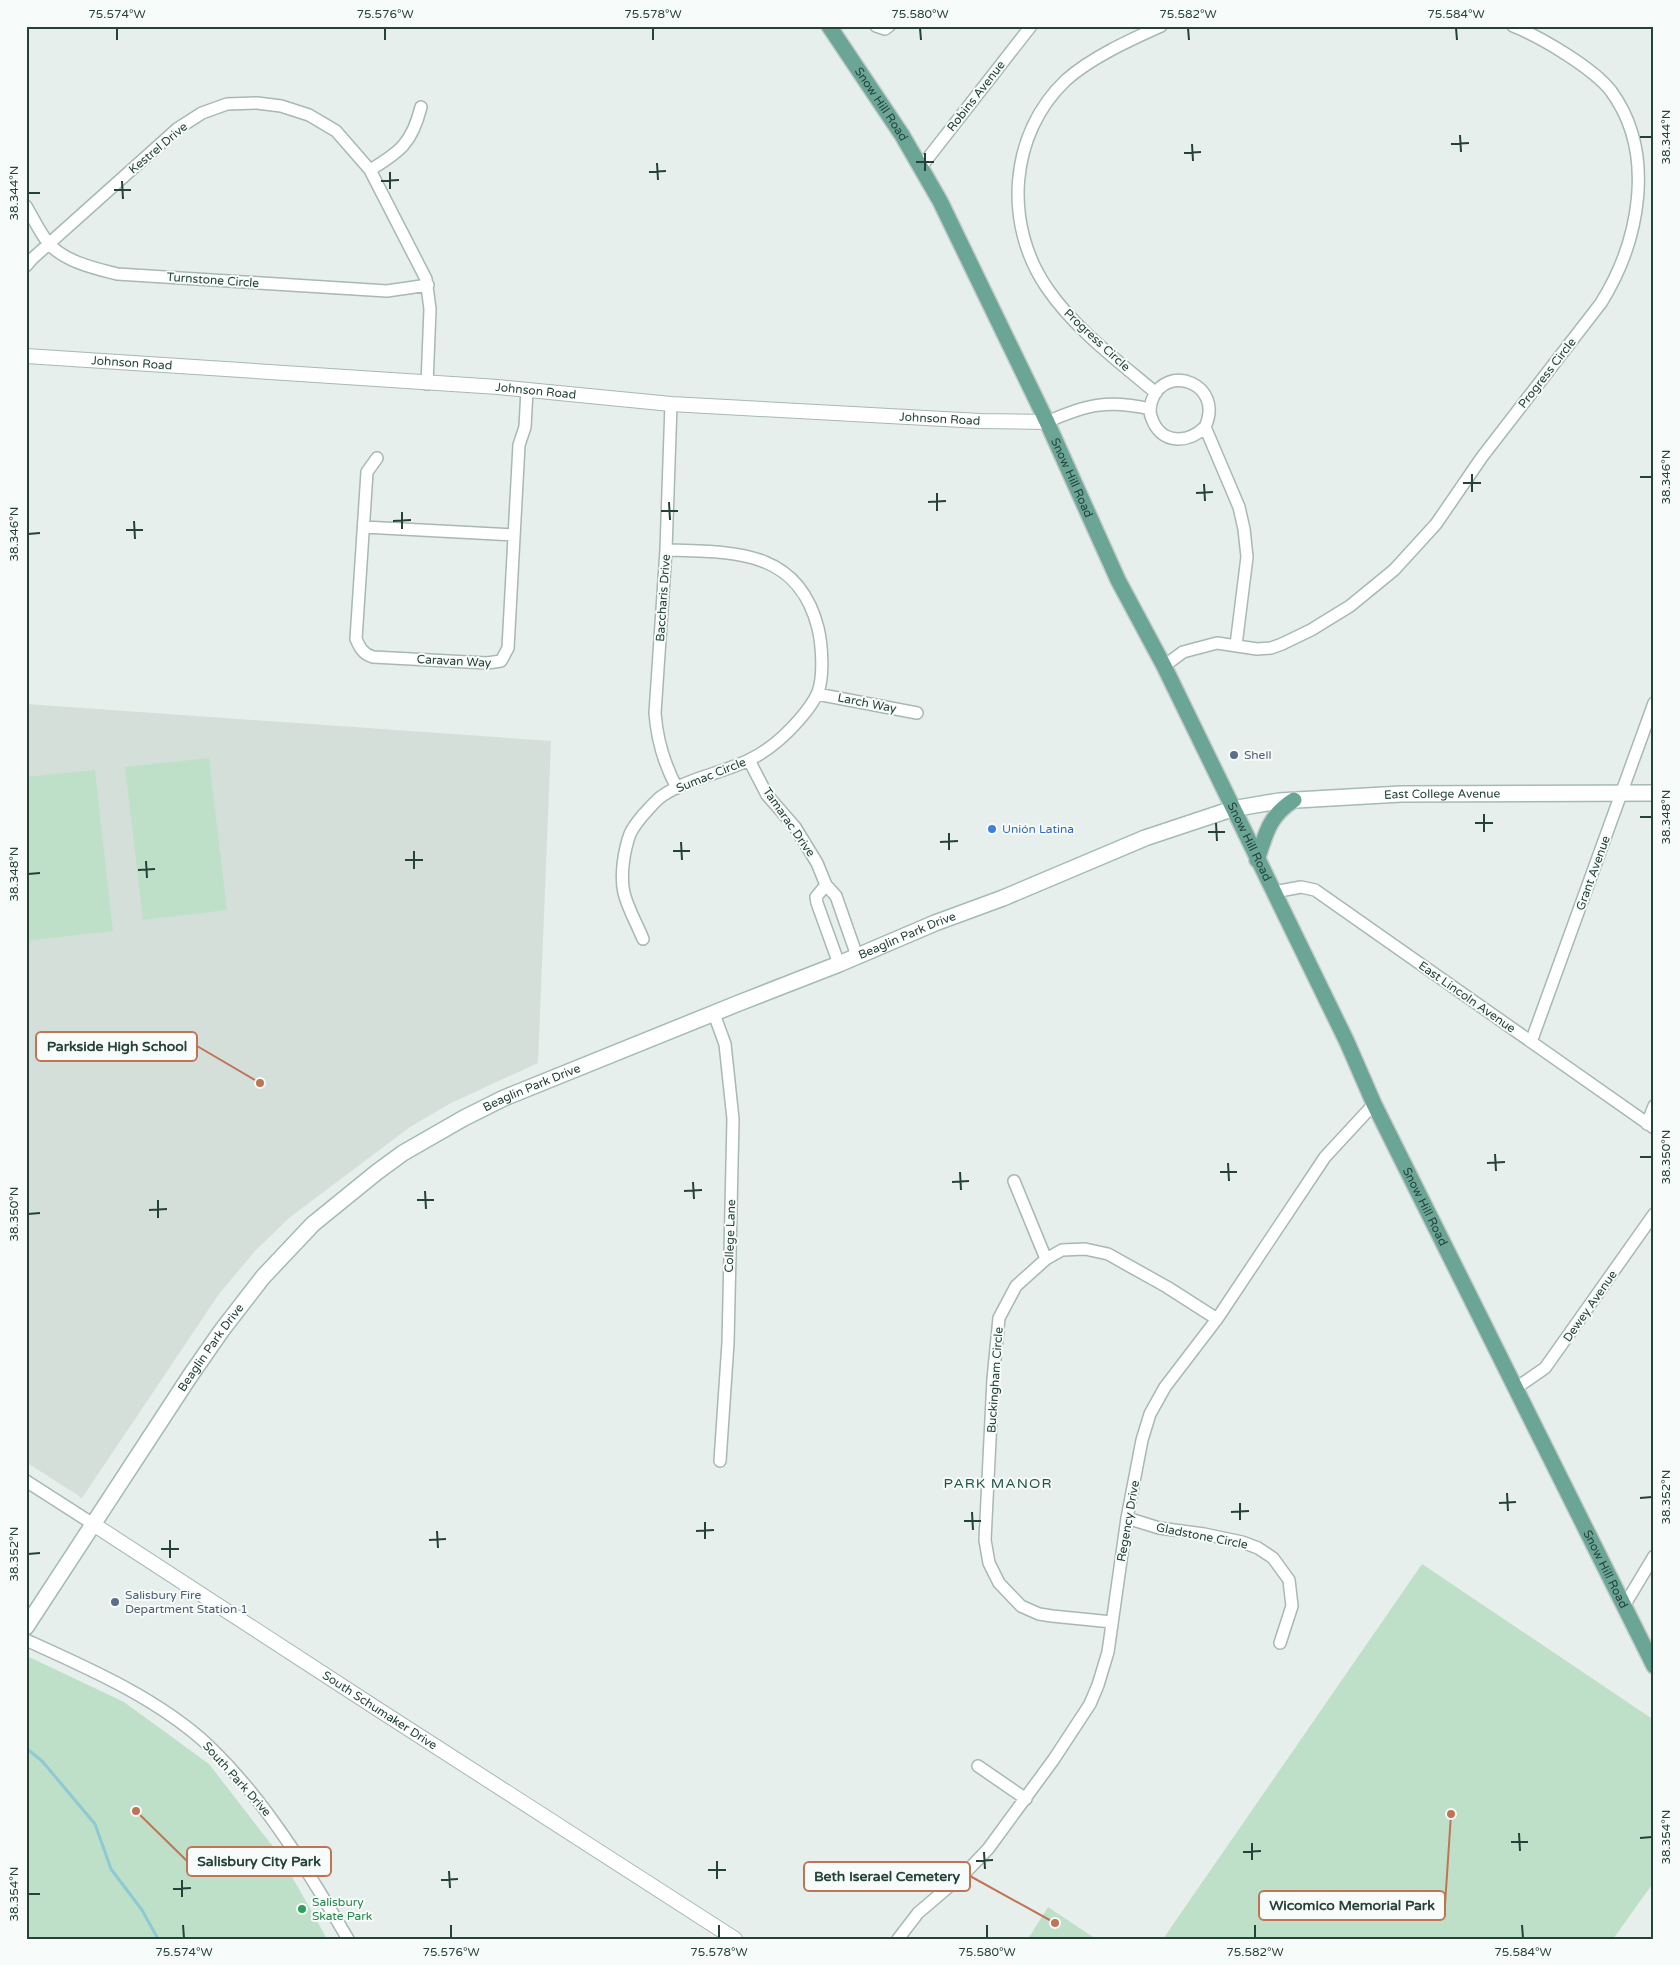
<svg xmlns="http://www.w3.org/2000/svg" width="1680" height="1965" viewBox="0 0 1680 1965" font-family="'Varela Round',sans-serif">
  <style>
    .built { fill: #d4dfda }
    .green { fill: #bfe0c8 }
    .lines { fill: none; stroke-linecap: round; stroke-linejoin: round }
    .stream { stroke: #8ec9d4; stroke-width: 3 }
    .minor-casing { stroke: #a8b8b2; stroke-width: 14 }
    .tertiary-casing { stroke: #a8b8b2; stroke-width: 16 }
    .secondary-casing { stroke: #a4bbb3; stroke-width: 18 }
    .primary-casing { stroke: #c2cac8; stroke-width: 18 }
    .minor { stroke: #fff; stroke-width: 11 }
    .tertiary { stroke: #fff; stroke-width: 14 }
    .secondary { stroke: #fff; stroke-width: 15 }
    .primary { stroke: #6aa596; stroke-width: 15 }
    .ticks { fill: none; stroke: #24423a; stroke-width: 2 }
    .service-dot { fill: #5c6f8a; stroke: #f7fbf9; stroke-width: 2 }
    .shop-dot { fill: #3f7fe0; stroke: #f7fbf9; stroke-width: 2 }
    .leisure-dot { fill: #2e9e5b; stroke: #f7fbf9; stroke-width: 2 }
    .labels { text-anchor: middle; stroke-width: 4; stroke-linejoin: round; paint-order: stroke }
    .street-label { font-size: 12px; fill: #24423a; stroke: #f7fbf9 }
    .service-label { font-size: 12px; fill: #4e5e75; stroke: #f7fbf9; text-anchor: start }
    .shop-label { font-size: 12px; fill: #366cbe; stroke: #f7fbf9; text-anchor: start }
    .leisure-label { font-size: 12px; fill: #27864d; stroke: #f7fbf9; text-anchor: start }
    .neighbourhood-label { font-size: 14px; letter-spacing: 1px; fill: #1f5548; stroke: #f7fbf9 }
    .leader { fill: none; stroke: #c07456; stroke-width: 2 }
    .callout-dot { fill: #c07456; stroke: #f7fbf9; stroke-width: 2 }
    .callout { fill: #f7fbf9; stroke: #c07456; stroke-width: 2 }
    .callout-label { font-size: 14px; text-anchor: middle; font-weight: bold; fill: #24423a }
    .neatline { fill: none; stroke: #24423a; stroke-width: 2 }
    .ticks-label { font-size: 12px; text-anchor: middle; fill: #24423a }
  </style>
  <rect width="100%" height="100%" fill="#e6efeb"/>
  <path class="built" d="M26,704L551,741L538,1063L451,1103L410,1127L289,1218L255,1251L219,1294L82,1498L26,1462Z"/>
  <path class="green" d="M209,758L227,910L143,920L125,767Z
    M95,770L113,931L26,941V777Z
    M1422,1564L1654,1720V1882L1613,1939H1163Z
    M27,1656L124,1702L209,1764L281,1857L327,1939H26Z
    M1048,1907L1096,1939H1028Z"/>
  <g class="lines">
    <path class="stream" d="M26,1748L42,1761L95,1824L111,1869L142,1910L158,1939"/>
    <g class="minor-casing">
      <path id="minor" d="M876,26L885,29L889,26
        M921,167L1031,26
        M370,170C400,152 412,143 421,107
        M26,206C33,218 40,233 49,244C66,262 94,268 117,274L387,291L428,285
        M26,266L33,258L177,129L202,113L227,104L257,103L281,106L309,115L336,131L370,170L426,279L430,309L427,384
        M1156,393C1118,361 1075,329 1047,288C1003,224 1009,134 1066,80C1092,57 1130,40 1161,26
        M671,404L666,550L655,713C657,740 664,764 677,788
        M1047,422C1085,405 1108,399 1150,409
        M1205,427C1188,444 1161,444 1152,419C1149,413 1150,406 1152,400C1166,362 1225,384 1205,427L1239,507L1244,529L1247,557L1236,645
        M377,458L367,472L356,639C360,648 363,654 373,657L487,663L501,661L508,648L519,445L525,427L527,390
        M364,527L514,535
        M1164,666L1183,652L1217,643L1257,649L1271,648L1282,644L1311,630L1350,606L1394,570L1436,524L1482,457L1601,303C1639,242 1657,154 1611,91C1593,68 1541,37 1513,26
        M817,694L917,713
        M749,760L767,795L795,827L817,863L826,885L836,896L857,956
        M826,885L816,897L817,903L839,964
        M1274,892L1301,887L1315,890L1654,1128
        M643,939C637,924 628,909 624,893C620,876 624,850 630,834C633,827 639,820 643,815C650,808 656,799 665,794C690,778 722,773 749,760C768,751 785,736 799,720C806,712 814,702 818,692C824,676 822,645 818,628C798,549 734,552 666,550
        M714,1014L725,1044L733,1119L728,1343L720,1461
        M1531,1042L1654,703
        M1647,1124L1654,1106
        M1014,1181L1046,1259
        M1516,1388L1545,1368L1654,1214
        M26,1481L93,1524
        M1127,1518L1159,1528L1204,1534L1242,1542L1258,1548L1273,1558L1289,1580L1292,1606L1280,1643
        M1624,1606L1654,1556
        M1112,1622L1052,1616L1039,1614L1021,1606L999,1583L989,1563L985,1540L993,1379L999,1318L1016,1286L1046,1259L1062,1250L1085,1249L1108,1254L1167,1287L1217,1319
        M26,1640C88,1668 159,1699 209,1746C267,1802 307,1870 348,1939
        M978,1766L1026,1799
        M898,1939L918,1913L966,1872L988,1849L1054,1759L1090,1704L1098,1685L1108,1652L1127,1518L1142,1440L1150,1414L1165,1387L1217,1319L1325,1157L1374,1104"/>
    </g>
    <g class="tertiary-casing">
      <g id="tertiary">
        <path id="s1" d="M26,356L498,387L671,404L980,421L1047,422"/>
        <path id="s2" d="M93,1524L376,1708L735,1939"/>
      </g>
    </g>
    <g class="secondary-casing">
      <g id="secondary">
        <path id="s3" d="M26,1627L190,1376L222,1330L263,1277L313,1224L377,1172L403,1153L464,1118L504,1098L739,1003L839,964L935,923L1003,898L1145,838L1232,809L1279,801L1401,794L1654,793"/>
      </g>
    </g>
    <g class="primary-casing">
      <g id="primary">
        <path id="s4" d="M829,26L902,135L940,201L1047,422L1118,580L1164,666L1347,1042L1374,1104L1654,1666"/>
        <path d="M1257,860C1266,833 1269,816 1294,800"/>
      </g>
    </g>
    <use href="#minor" class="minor"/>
    <use href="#tertiary" class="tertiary"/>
    <use href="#secondary" class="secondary"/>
    <use href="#primary" class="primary"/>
  </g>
  <path class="ticks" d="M117,28V40M385,28V40M653,28V40M920,28L921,40M1188,28L1189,40M1456,28L1457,40M1460,135L1461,152M1640,137H1652M1192,144L1193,161M1451,144L1469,143M925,153V171M1184,153L1201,152M916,162H934M657,163L658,180M390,172V189M649,172L666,171M122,181L123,199M381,181L399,180M114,190H131M28,193H40M1472,474V492M1640,477H1652M1463,483H1481M1204,484L1205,501M937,493V511M1196,493L1213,492M669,502L670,520M928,502L946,501M661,511H678M402,512V529M134,521L135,539M393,521L411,520M126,530H143M28,534L40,533M1484,814V832M1640,817H1652M1216,823L1217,841M1475,823H1493M1208,832H1225M949,833V850M681,842L682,860M940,842L958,841M414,851V869M673,851H690M405,860H423M146,861L147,878M138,870L155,869M28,874L40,873M1495,1154L1496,1171M1640,1157H1652M1228,1163L1229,1181M1487,1163L1505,1162M960,1172L961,1190M1220,1172H1237M693,1182L694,1199M952,1182L969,1181M425,1191L426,1209M684,1191L702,1190M158,1200V1218M417,1200H434M149,1210L167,1209M28,1214L40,1213M1507,1493L1508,1511M1640,1498L1652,1497M1240,1503V1520M1499,1503L1516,1502M972,1512L973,1530M1231,1512L1249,1511M964,1521H981M705,1522V1539M437,1531L438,1548M696,1531L714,1530M170,1540V1558M429,1540L446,1539M161,1549H179M28,1554L40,1553M1519,1833L1520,1851M1640,1838L1652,1837M1511,1842H1528M1252,1843V1860M984,1852L985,1869M1243,1852L1261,1851M717,1861V1879M976,1861L993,1860M708,1870H726M449,1871L450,1888M182,1880V1897M441,1880L458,1879M173,1889L191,1888M28,1894H40M183,1925L184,1938M451,1925V1938M719,1925V1938M987,1925V1938M1255,1925V1938M1522,1925L1523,1938"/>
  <g class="service-dot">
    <circle cx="1234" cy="755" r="5"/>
    <circle cx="115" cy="1602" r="5"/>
  </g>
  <circle class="shop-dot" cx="992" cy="829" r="5"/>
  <circle class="leisure-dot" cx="302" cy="1909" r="5"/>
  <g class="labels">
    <g class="street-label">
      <text transform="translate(976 96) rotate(-52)" y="4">Robins Avenue</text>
      <text dy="4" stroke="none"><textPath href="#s4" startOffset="94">Snow Hill Road</textPath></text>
      <text transform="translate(158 148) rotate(-40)" y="4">Kestrel Drive</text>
      <text transform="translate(213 280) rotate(4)" y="4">Turnstone Circle</text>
      <text transform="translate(1097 340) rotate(43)" y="4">Progress Circle</text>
      <text dy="4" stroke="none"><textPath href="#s1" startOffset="106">Johnson Road</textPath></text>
      <text transform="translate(1547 373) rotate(-52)" y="4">Progress Circle</text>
      <text dy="4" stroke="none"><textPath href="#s1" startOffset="511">Johnson Road</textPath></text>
      <text dy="4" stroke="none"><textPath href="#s1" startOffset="916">Johnson Road</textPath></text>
      <text dy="4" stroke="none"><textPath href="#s4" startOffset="514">Snow Hill Road</textPath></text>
      <text transform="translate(663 598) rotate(-86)" y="4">Baccharis Drive</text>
      <text transform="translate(454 661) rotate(3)" y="4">Caravan Way</text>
      <text transform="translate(867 703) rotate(11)" y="4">Larch Way</text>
      <text transform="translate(711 775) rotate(-22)" y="4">Sumac Circle</text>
      <text dy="4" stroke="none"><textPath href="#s3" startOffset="1720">East College Avenue</textPath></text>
      <text transform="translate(789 822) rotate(55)" y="4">Tamarac Drive</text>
      <text dy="4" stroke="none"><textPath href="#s4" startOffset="919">Snow Hill Road</textPath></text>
      <text transform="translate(1593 873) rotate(-70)" y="4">Grant Avenue</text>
      <text dy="4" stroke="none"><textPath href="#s3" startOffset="1160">Beaglin Park Drive</textPath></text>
      <text transform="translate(1467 997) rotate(35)" y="4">East Lincoln Avenue</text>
      <text dy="4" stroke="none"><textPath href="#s3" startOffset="755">Beaglin Park Drive</textPath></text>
      <text dy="4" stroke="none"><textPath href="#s4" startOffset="1324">Snow Hill Road</textPath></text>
      <text transform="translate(730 1236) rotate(-88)" y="4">College Lane</text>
      <text transform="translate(1590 1306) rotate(-55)" y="4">Dewey Avenue</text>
      <text dy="4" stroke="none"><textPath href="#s3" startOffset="335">Beaglin Park Drive</textPath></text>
      <text transform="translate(995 1380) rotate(-86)" y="4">Buckingham Circle</text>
      <text transform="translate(1128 1521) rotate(-80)" y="4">Regency Drive</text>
      <text transform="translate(1202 1536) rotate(11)" y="4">Gladstone Circle</text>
      <text dy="4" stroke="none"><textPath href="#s4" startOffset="1729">Snow Hill Road</textPath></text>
      <text dy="4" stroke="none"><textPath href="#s2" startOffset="342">South Schumaker Drive</textPath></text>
      <text transform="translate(237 1779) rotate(48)" y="4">South Park Drive</text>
    </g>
    <g class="service-label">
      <text x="1244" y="759">Shell</text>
      <text x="125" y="1599">Salisbury Fire<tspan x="125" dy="14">Department Station 1</tspan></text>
    </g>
    <g class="shop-label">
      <text x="1002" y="833">Unión Latina</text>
    </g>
    <g class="leisure-label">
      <text x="312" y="1906">Salisbury<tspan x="312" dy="14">Skate Park</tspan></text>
    </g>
    <g class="neighbourhood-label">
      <text x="998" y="1488">PARK MANOR</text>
    </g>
  </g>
  <path class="leader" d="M260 1083L197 1046M136 1811L187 1861M1055 1923L970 1876M1451 1814L1445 1905"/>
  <g class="callout-dot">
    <circle cx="260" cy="1083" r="5"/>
    <circle cx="136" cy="1811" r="5"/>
    <circle cx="1055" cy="1923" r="5"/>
    <circle cx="1451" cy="1814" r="5"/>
  </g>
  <g class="callout">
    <rect x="36" y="1032" width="161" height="29" rx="5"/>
    <rect x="187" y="1847" width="144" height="29" rx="5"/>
    <rect x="804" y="1862" width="166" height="29" rx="5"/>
    <rect x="1259" y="1891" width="186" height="29" rx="5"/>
  </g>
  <g class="callout-label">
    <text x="117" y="1051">Parkside High School</text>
    <text x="259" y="1866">Salisbury City Park</text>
    <text x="887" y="1881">Beth Iserael Cemetery</text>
    <text x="1352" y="1910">Wicomico Memorial Park</text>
  </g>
  <rect width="1680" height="1965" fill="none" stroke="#f7fbf9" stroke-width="55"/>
  <rect x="28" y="28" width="1624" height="1910" class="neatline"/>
  <g class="ticks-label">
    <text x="117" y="18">75.574°W</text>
    <text x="385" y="18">75.576°W</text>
    <text x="653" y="18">75.578°W</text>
    <text x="920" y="18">75.580°W</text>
    <text x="1188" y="18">75.582°W</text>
    <text x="1456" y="18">75.584°W</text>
    <text transform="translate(1666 137) rotate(-90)" y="4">38.344°N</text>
    <text transform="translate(14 193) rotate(-90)" y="4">38.344°N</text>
    <text transform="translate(1666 477) rotate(-90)" y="4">38.346°N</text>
    <text transform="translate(14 534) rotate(-90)" y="4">38.346°N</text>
    <text transform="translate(1666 817) rotate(-90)" y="4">38.348°N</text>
    <text transform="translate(14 874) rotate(-90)" y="4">38.348°N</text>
    <text transform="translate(1666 1157) rotate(-90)" y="4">38.350°N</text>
    <text transform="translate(14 1214) rotate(-90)" y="4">38.350°N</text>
    <text transform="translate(1666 1497) rotate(-90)" y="4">38.352°N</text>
    <text transform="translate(14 1554) rotate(-90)" y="4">38.352°N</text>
    <text transform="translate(1666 1837) rotate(-90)" y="4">38.354°N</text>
    <text transform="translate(14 1894) rotate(-90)" y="4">38.354°N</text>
    <text x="184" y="1956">75.574°W</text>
    <text x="451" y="1956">75.576°W</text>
    <text x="719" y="1956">75.578°W</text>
    <text x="987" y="1956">75.580°W</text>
    <text x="1255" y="1956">75.582°W</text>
    <text x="1523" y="1956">75.584°W</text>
  </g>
</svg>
